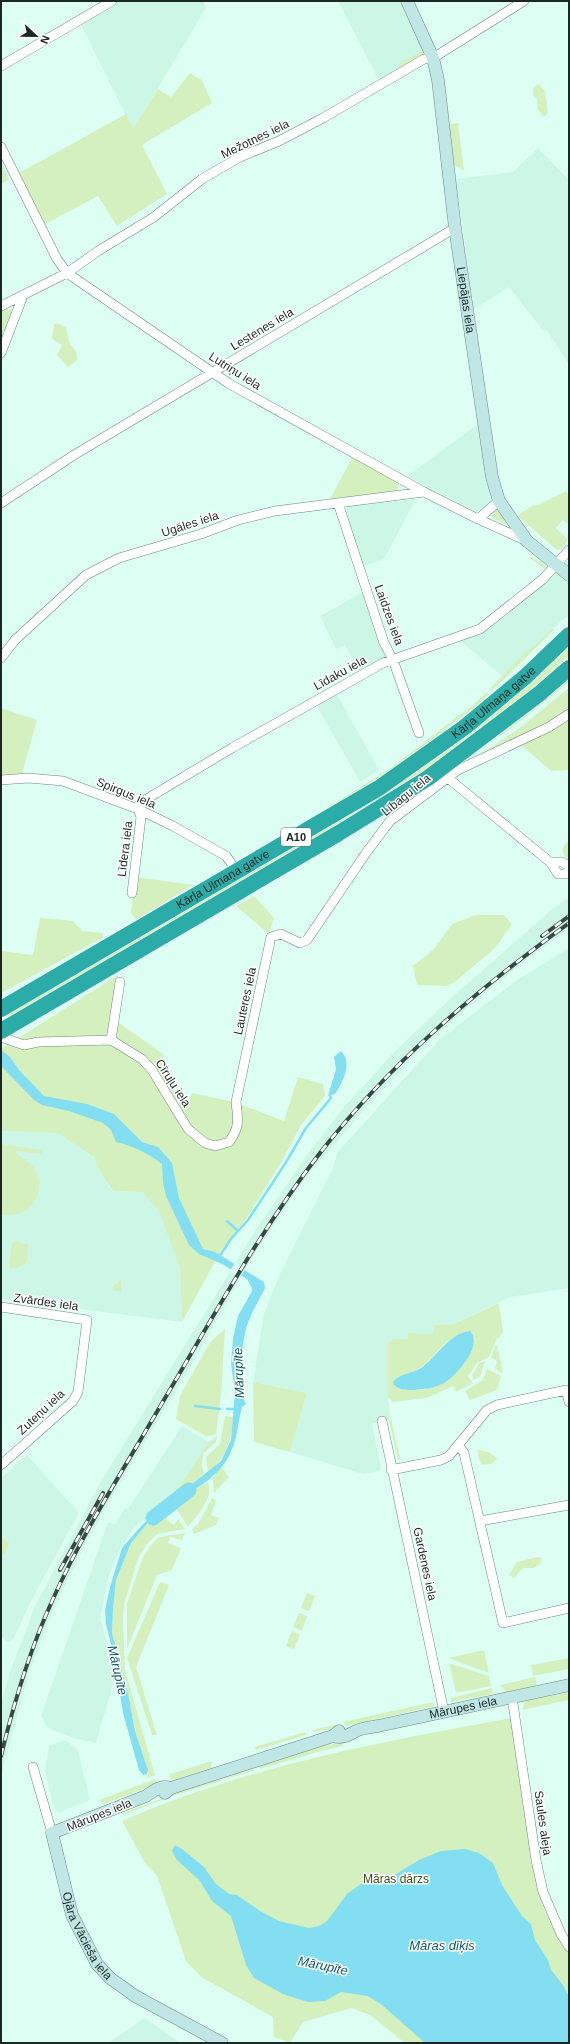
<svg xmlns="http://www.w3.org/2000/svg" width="570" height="2044" viewBox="0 0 570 2044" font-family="Arial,sans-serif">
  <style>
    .built { fill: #ccf7e7 }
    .green { fill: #d5f0bf; fill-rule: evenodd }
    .water { fill: #83def1 }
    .pier { fill: #ddfff3 }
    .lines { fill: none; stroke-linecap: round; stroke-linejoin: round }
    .stream { stroke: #83def1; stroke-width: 2.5 }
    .river { stroke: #83def1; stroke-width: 15 }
    .street-casing { stroke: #6a897e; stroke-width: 10 }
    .secondary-casing { stroke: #6a897e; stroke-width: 13 }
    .highway-casing { stroke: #fff; stroke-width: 17 }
    .street { stroke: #fff; stroke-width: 9 }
    .secondary { stroke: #c0e6e5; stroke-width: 12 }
    .highway { stroke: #2caca8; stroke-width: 16 }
    .rail-casing { stroke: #384842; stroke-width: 4 }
    .rail { stroke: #fff; stroke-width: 2.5; stroke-dasharray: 8; stroke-linecap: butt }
    .labels { text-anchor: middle; stroke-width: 3; stroke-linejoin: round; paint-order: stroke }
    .shield { fill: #fff; stroke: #5f6864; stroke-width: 1 }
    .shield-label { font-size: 11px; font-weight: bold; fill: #1a2722 }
    .street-label { font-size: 12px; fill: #1a2722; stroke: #fff }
    .park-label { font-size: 12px; fill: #375413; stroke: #fff }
    .water-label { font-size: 13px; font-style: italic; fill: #0a5b68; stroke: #fff }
  </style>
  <rect width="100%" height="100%" fill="#ddfff3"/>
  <path class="built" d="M118,1H203L206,8L133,130L80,23Z
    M338,1H400L427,54L380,82Z
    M538,148L569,180V364L547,331L541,328L509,287L474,309L456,179L513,172Z
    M478,424L492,496V501L486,509L479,511L474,510L407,476Z
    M416,499L384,559L361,567L345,513L347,507Z
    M556,573L569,584V614L502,676L458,639Z
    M365,591L385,655V658L360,674L345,645L336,649L320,616Z
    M335,691L379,770L360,782L315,703Z
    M569,898V929L530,957L470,1006L412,1058L363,1111L305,1179L250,1261L195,1359L118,1487L84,1547L52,1613L30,1670L1,1776V1703L11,1669L35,1606L100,1483L255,1231L306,1156L345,1106L395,1051L452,997L557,905Z
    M569,948V1288L510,1297L454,1324L434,1325V1334L409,1333L408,1339L393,1340L388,1344V1397L391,1419L372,1424L381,1468L380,1471L363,1474L290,1452L307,1393L253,1382L264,1314L282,1269L334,1166L337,1153L439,1040L517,980Z
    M1,1131L58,1132L94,1157L101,1174L112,1191L142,1192L160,1211L180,1268L182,1322L1,1299Z
    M182,1426L209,1442L178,1492L133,1529L120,1549L109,1575L100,1619L112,1657L114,1681L96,1743L76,1739L53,1730L47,1727L41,1716L42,1713L108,1522L115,1524L125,1508L128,1509Z
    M27,1455L79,1513L31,1601L14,1638L10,1642H6L1,1636V1478Z
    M65,1740L78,1750L90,1800L58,1813L53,1805L45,1771L49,1746Z
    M145,2018L181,2043H108Z"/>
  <path class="green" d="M424,50V55L399,68V64Z
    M190,73L202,80L212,103L142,145L167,194L117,226L98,196L45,224L19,173L126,114L133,129L158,89L171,97Z
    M538,84L545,91L548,113L544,117L538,110L537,99L533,96V89Z
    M458,123L464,171L453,164L449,128L451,124Z
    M1,162L9,180L1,184Z
    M7,309H10L13,312L1,341V311Z
    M58,323L66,327L69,342L76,352L78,360L68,367L57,355L62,345L52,339L54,324Z
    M353,456L397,480L399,484L397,491L330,499Z
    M566,491L569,496V525L563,520L556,528L568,540L561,549L557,550L518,516L519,514L534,505L536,506Z
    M497,509L500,511L507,525L492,518L491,515Z
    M530,556L548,567L547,571L530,558Z
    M553,628L554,630L492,691L490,688L521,657Z
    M569,647V656L514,705L455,750L380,801L10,1018L3,1015L515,695Z
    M569,679V682C537,708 507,734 471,754L537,707Z
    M569,688V710L536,729L477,756L517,730Z
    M487,692L489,694L481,702L386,775L269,845L275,840L388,770L475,703Z
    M1,708L37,720L22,774L1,777Z
    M569,720V770L551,771L520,744Z
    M567,842L569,844V857H565L562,849Z
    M136,877L193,885L136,920L131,912Z
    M254,896L274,918L269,934L236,906Z
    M476,915H504L512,924L496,947L455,982L446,986L417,985L413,966L434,949L452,924Z
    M40,918L73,921L82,931L102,933L104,937L1,993V951L33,955Z
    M118,975L112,1020H115L163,1054L167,1075L178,1102L188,1105L192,1093L234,1102L284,1121L298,1077L323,1084L325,1096L301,1125L281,1163L246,1219L221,1251L182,1322L180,1268L159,1211L142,1192L113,1191L101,1174L94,1157L58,1133L1,1131V1049Z
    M1,1144L42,1150L41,1154L17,1151L16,1154C56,1171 41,1221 1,1215Z
    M16,1241L28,1245L27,1261L26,1263L16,1268H11L9,1266L12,1244Z
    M121,1280V1291H114L113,1286Z
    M499,1303L503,1332L499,1338H497L489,1357L477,1363L468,1376L473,1383L456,1392L453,1386L427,1398L393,1402L388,1397V1344L393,1339H408V1333L433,1334L434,1325L454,1324ZM463,1334L473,1336L475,1339L444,1382L424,1390H404L397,1377C405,1374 415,1372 421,1367C435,1358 445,1337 463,1334Z
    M225,1329L221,1395L216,1434L207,1437L176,1419L180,1396L210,1342Z
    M495,1345H497L503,1372L501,1373L495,1369L497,1361L491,1357Z
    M485,1361L480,1377L473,1380L472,1375L479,1363Z
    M487,1369L501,1376L497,1390L470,1400L465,1391L483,1380Z
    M253,1382L307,1393L290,1452L254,1442Z
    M225,1416L234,1417C231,1439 227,1458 208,1472L206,1457L220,1444Z
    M391,1419L400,1459L398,1460L389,1420Z
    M217,1436L216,1442L203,1454L202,1466L204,1474L177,1496L171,1499L209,1442Z
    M477,1450L489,1452L498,1459L491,1464L481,1465Z
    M222,1467L229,1477L213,1494L214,1489L212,1478Z
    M207,1482C216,1497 196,1516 188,1527L174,1505Z
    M212,1498L216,1500L211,1515L219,1518L216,1525L194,1534L192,1529L198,1524Z
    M171,1508L173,1510L166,1519L174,1525L178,1519L185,1529L157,1534L148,1543L139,1556L124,1604L123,1621L125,1670L155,1775L148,1778V1770L135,1731L128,1693L112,1633L113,1610L116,1580L131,1543L147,1524Z
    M185,1533L182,1540L170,1537L168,1543L181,1548L172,1570L157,1575L127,1649V1604L142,1559L151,1545L159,1537Z
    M1,1537L9,1542L6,1553L1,1556Z
    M537,1557L542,1558L541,1563L534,1568H523L514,1578L509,1575L517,1562Z
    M160,1582L169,1585L136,1667L157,1735H152L127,1658Z
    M307,1593L315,1596L309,1611L301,1608Z
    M299,1613L307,1616L302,1631L293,1627Z
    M292,1631L300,1635L294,1649L286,1646Z
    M484,1650L489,1673L448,1658Z
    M569,1658V1669L533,1676L531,1665Z
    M449,1663L489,1676L491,1686L456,1693Z
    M535,1677L537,1683L535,1687L506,1692L500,1685Z
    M492,1688L493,1694L451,1702V1698Z
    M569,1692V1700L522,1710L525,1701Z
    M433,1702L434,1706L346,1726L343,1722Z
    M511,1718L537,1887L545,1912L556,1934L569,1953V2043H405L370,2015L352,2008L303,2022L290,2043L274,2037L273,2017L201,1977L186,1961L157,1876L145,1863L122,1821C245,1767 379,1742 511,1718Z
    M338,1724L340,1727L313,1732L312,1730Z
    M305,1732L306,1735L257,1750L254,1747Z
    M342,1742L343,1746L321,1751L260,1769L259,1766L314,1748Z
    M212,1761L211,1768L173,1780L170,1778V1774Z
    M252,1768L253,1771L225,1779L224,1777Z
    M220,1778L221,1781L169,1797L168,1796Z
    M155,1779L158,1784L103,1804L99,1800Z
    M163,1798L164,1799L124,1815L123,1813Z"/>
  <path class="water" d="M1,1050L10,1057L19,1070L44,1096L87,1104L114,1114L142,1142L158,1147L172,1163L179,1198L203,1249L215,1252L264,1282L265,1288L251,1315L246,1328L243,1344L242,1396L246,1404L242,1407C238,1421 238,1435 232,1449C223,1475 197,1488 175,1502L171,1499L177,1496L221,1461L231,1440L235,1392L231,1364L233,1338L238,1316L252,1291V1288L247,1279L222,1264L199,1254L189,1245L166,1196L163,1183L162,1164C149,1154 132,1145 116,1142L111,1130L103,1123L69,1111L42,1105L34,1100L1,1066Z
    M341,1051C353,1063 343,1082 335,1094L328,1096L336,1069L334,1057Z
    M470,1331C484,1345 456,1376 444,1383C434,1388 422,1390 411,1390C404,1390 399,1389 394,1385L393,1382C400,1373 411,1374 421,1368C438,1356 448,1334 470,1331Z
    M168,1503L171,1508L147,1524L131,1543L116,1580L113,1610L112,1633L128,1693L135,1731L148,1770L147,1774L143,1775L139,1770L123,1713L114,1657L106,1624L105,1610L110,1587L122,1548L142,1525Z
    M175,1845L182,1849L204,1867L216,1884L229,1894L237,1895L260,1911L279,1921L309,1928L319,1926L327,1921L347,1894L361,1884L396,1874L419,1860L441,1851L465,1849L479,1853L493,1863L502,1885L522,1916L531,1924L535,1940L548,1960L551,1970L563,1985L569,1997V2043H425L382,2005L368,1996L341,1992L325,2001L308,2002L283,1994L254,1978L246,1965L231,1916L212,1901L200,1881L176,1859L172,1850Z"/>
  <path class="pier" d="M235,1263L245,1269L240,1278L230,1271Z"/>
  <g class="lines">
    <path class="stream" d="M227,1221L238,1231
      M219,1257L231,1239L248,1220L285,1164L306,1128L331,1098L330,1096
      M195,1406L220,1409
      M227,1409H237"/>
    <path class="river" d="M153,1518L189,1490"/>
    <g class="street-casing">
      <path id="street" d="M1,66L112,1
        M1,147L57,259L67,273L228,383L424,492L478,519L527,541
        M1,306L67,273L98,251L154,217L202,179L240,157L279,141L323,118L424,59L433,58L524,1
        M1,353L23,296
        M1,503L74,455L455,228
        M338,503L384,643L393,660L419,733
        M478,519L499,501
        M1,658L15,640L86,575L119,558L201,534L238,520L275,511L424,492
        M448,778L550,862L558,874H567L569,868
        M1,780L28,778L63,781L138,809L173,826L226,856L231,863
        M138,809L140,803L232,748L383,663L480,629L543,579L569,550
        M550,862H562L569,866
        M132,893L141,817L138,809
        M1,1037L24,1045L38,1042L111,1040L142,1059L152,1070L188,1129L205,1143L215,1146L229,1142C240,1127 238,1120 236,1102L271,937L281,934L300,943L307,940L366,853L390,821L458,770L549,727L569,714
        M111,1040L120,982
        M1,1307L87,1320L78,1392L73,1401L1,1465
        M382,1421L444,1712
        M459,1446L464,1453L503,1623L569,1608
        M391,1470L441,1460L449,1456L487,1410L497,1405L566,1390L569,1402
        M480,1521L569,1505
        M512,1697L536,1860L543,1892L561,1934L569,1947
        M33,1767L52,1833"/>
    </g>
    <g class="secondary-casing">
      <g id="secondary">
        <path id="s1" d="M407,1L433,58L438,80L455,228L492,477L499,501L527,541L569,575"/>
        <path id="s2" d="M333,1736C342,1739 349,1735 356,1731C362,1728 372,1727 378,1726L569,1685"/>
        <path id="s3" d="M171,1788C160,1785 155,1790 146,1796L52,1833L72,1915L97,1964L110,1978L135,1996L222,2043"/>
        <path d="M165,1793L171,1788L333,1736L339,1731"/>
      </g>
    </g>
    <g class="highway-casing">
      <g id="highway">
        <path id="s4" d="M1,1009L379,788L465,727L525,677L569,635"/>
        <path d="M1,1031L339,833L428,778L539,694L569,668"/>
      </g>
    </g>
    <use href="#street" class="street"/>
    <use href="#secondary" class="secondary"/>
    <use href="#highway" class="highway"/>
    <g class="rail-casing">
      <path id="rail" d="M542,936L569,916
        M60,1570L103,1493
        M1,1756C14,1702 30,1649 53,1599C82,1534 122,1472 158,1410C210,1323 258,1233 320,1153C390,1063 477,990 569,923"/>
    </g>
    <use href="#rail" class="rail"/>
  </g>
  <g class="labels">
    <rect class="shield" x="281" y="828" width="30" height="18" rx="3"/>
    <g class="shield-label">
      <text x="296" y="841">A10</text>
    </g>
    <g class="street-label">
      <text transform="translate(255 139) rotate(-26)" y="4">Mežotnes iela</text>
      <text dy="4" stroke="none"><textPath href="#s1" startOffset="307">Liepājas iela</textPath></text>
      <text transform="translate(262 329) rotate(-31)" y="4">Lestenes iela</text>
      <text transform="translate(235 371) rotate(32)" y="4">Lutriņu iela</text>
      <text transform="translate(190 524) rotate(-18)" y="4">Ugāles iela</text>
      <text transform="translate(389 615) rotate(70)" y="4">Laidzes iela</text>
      <text transform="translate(340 673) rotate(-29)" y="4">Līdaku iela</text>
      <text dy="4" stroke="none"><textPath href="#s4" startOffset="581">Kārļa Ulmaņa gatve</textPath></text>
      <text transform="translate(126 793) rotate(22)" y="4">Spirgus iela</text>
      <text transform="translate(406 795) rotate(-39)" y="4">Lībagu iela</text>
      <text transform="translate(125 849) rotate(-83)" y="4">Līdera iela</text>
      <text dy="4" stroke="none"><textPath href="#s4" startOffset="257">Kārļa Ulmaņa gatve</textPath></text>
      <text transform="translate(245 1001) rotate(-78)" y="4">Lauteres iela</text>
      <text transform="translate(173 1083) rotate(57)" y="4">Cīruļu iela</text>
      <text transform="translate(46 1302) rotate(8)" y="4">Zvārdes iela</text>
      <text transform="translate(41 1412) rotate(-43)" y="4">Zuteņu iela</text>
      <text transform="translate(425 1564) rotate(78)" y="4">Gardenes iela</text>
      <text dy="4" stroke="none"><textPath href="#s2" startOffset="134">Mārupes iela</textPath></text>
      <text transform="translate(99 1815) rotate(-22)" y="4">Mārupes iela</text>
      <text transform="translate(543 1823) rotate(82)" y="4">Saules aleja</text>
      <text dy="4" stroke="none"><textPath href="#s3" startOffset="238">Ojāra Vācieša iela</textPath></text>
    </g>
    <g class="park-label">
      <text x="396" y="1883">Māras dārzs</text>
    </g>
    <g class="water-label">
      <text transform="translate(238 1373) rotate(-92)" y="5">Mārupīte</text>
      <text transform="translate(118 1670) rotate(77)" y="5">Mārupīte</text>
      <text x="442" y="1950">Māras dīķis</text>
      <text transform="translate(323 1965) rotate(12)" y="5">Mārupīte</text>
    </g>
  </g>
  <rect width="570" height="2044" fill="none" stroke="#1a2722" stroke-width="4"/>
  <g transform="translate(36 36) rotate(112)" stroke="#ffffff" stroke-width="3" paint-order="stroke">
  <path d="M0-3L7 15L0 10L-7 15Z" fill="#1a2722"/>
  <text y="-6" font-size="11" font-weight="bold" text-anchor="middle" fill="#1a2722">N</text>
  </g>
</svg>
